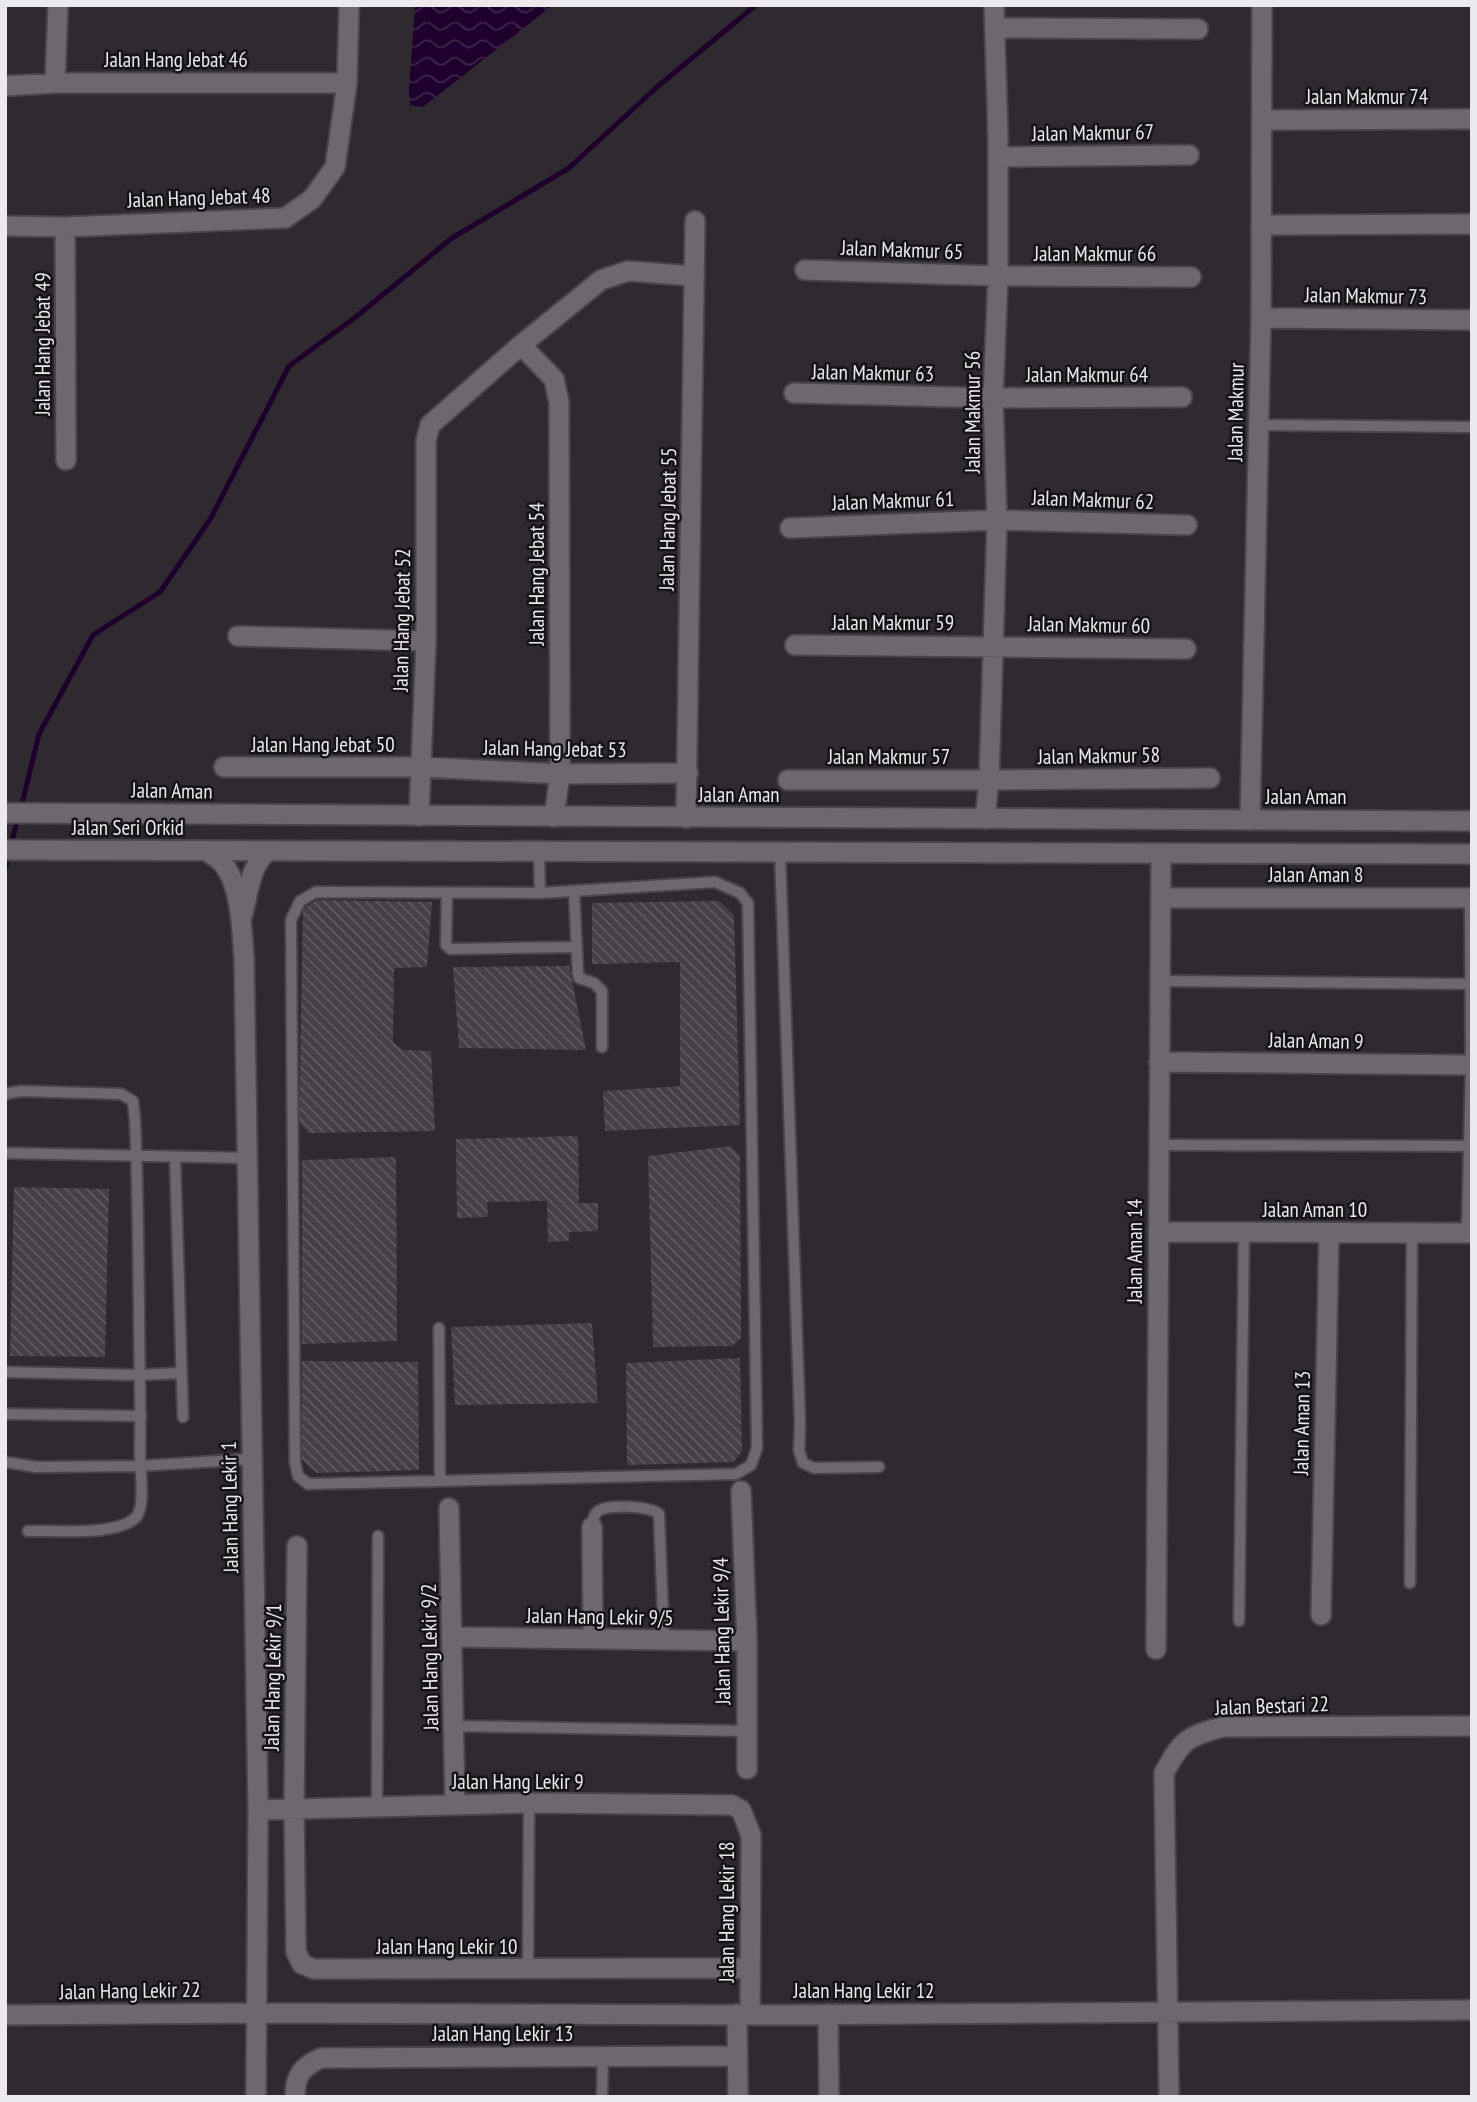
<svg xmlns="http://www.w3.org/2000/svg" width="1477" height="2102" viewBox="0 0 1477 2102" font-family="'PT Sans Narrow',sans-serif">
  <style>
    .water { fill: url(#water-waves) }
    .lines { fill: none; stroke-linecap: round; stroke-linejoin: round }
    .stream { stroke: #1f002c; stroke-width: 5 }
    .building { fill: url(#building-back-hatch) }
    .service-casing { stroke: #49464b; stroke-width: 14 }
    .minor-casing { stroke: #49464b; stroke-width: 23 }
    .secondary-casing { stroke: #49464b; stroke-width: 23 }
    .service { stroke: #6d686f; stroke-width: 10 }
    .minor { stroke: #6d686f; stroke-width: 19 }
    .secondary { stroke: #6d686f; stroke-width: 19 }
    .labels { text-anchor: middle; stroke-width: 5; stroke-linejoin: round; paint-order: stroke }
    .street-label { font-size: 21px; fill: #ece9ee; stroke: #151316 }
  </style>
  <defs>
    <pattern id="water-waves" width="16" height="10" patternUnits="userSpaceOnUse" patternTransform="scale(1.75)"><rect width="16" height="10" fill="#1f002c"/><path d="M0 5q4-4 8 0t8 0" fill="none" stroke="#40254b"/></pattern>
    <pattern id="building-back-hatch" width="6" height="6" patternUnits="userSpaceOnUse" patternTransform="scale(1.75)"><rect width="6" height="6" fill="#454047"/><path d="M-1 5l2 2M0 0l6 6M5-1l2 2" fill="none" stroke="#605c62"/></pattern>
  </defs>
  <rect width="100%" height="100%" fill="#2e2a30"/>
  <path class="water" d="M415,5H553L423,107L410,105L409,91Z"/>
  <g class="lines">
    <path class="stream" d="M21,808L39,734L93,635L160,592L211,518L289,366L357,316L452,238L569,168L657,87L756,5
      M11,845L18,817
      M5,869L9,855"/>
  </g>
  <path class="building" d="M317,900L432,902L427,967L394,968L393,1042L403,1050L431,1051L435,1131L309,1133L299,1123L303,909Z
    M719,901L734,915L740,1125L605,1131L603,1091L680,1086V962L592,964V903Z
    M569,966L586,1050L459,1048L453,967Z
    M578,1136L579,1203H598V1231L569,1232V1241L548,1242L547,1201L487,1202L488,1217L457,1218L456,1139Z
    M731,1146L740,1156L741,1338L732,1346L653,1347L648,1156Z
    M396,1157L397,1341L302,1344V1160Z
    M14,1187L109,1189L105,1357L10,1356Z
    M592,1323L598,1403L455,1405L451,1327Z
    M740,1358L742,1451L734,1462L627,1465L626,1363Z
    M302,1361L418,1362L419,1470L317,1473L302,1460Z"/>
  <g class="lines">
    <g class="service-casing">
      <path id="service" d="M1258,425L1472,427
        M539,852L540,893
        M780,852L800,1422L799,1451L803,1463L814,1468L879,1467
        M715,882L740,893L748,903L757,1448L751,1465L736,1474L308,1484L298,1476L295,1462L291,920L300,901L316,892L540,893Z
        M574,891L578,974L579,978L594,983L602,991V1047
        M447,893L446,945L450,949L575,947
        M1160,981L1472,984
        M5,1094L21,1091L121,1094L133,1101L135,1121C138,1183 138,1246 139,1308C139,1355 141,1401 140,1447C139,1464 146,1503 137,1516C120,1537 55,1530 28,1531
        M1159,1145L1472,1146
        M5,1153L247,1158
        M175,1157L183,1417
        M1467,1233L1471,1065L1470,898
        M439,1328L440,1481
        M5,1372L140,1375L181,1373
        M5,1414L141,1416
        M5,1462L36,1467L139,1466L252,1459
        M592,1527C593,1521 593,1515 598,1511C608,1504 651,1506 659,1514L664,1640
        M1410,1583L1412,1233
        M1239,1621L1244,1232
        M454,1726L747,1731
        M377,1806L378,1536
        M528,1970L529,1803
        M602,2097L603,2056"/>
    </g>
    <g class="minor-casing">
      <path id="minor" d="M995,28L1198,29
        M55,83L58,5
        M5,86L55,83H347
        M1262,120L1472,119
        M998,157L1189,155
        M1261,225L1472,224
        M5,226L65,227L285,218L312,199L335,167L347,83L349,5
        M65,227L66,460
        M805,270L998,276L1191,277
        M1261,318L1472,320
        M521,345L554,379L559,402L560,774L554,817
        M794,393L993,398L1182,397
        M790,528L997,520L1187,525
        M238,636L426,641
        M795,645L1186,649
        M224,767H422L560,774L688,773
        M788,780H989L1210,778
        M419,816L426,641V441L430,425L521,345L601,280L628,271L693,276
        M686,818L695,221
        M985,819L989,780L997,520L993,398L998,276V137L994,5
        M1250,820L1261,318L1262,5
        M207,851C213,856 220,859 224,865C241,886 242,932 244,958L258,1810L256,2097
        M1161,898H1472
        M242,916C249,894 249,867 267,852
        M1159,1062L1472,1065
        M1158,1232L1472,1233
        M741,1491L747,1641V1769
        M449,1508L455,1805
        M592,1527L593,1639
        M297,1546L294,1807L296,1952L302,1964L314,1969L750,1968
        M1321,1615L1329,1233
        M452,1637L747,1641
        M1156,1649L1161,853
        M258,1810L529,1803L732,1805L741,1810L751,1835L750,2015
        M737,2014L738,2097
        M828,2014L829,2097
        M5,2015L256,2013L750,2015L1472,2010
        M295,2097C295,2075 302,2067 321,2058L737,2056
        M1169,2097L1164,1773C1182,1740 1187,1736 1223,1727L1472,1726"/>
    </g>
    <g class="secondary-casing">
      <path id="secondary" d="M5,813L1472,821
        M5,850L1472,854"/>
    </g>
    <use href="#service" class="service"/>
    <use href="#minor" class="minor"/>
    <use href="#secondary" class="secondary"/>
  </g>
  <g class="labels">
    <g class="street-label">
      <text x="176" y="67">Jalan Hang Jebat 46</text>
      <text x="1367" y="104">Jalan Makmur 74</text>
      <text transform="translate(1093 133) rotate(-1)" y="7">Jalan Makmur 67</text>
      <text transform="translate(199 198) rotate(-2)" y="7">Jalan Hang Jebat 48</text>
      <text transform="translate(902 250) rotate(2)" y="7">Jalan Makmur 65</text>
      <text x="1095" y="261">Jalan Makmur 66</text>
      <text transform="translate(1366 296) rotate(1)" y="7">Jalan Makmur 73</text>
      <text transform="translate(43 344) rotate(-90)" y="7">Jalan Hang Jebat 49</text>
      <text transform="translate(873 373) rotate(1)" y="7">Jalan Makmur 63</text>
      <text x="1087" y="382">Jalan Makmur 64</text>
      <text transform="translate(973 412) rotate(-90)" y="7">Jalan Makmur 56</text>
      <text transform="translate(1236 412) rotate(-89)" y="7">Jalan Makmur</text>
      <text transform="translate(1093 500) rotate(2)" y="7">Jalan Makmur 62</text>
      <text transform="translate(893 501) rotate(-2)" y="7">Jalan Makmur 61</text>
      <text transform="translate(668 519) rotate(-89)" y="7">Jalan Hang Jebat 55</text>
      <text transform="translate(537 574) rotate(-90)" y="7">Jalan Hang Jebat 54</text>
      <text transform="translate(402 620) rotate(-89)" y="7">Jalan Hang Jebat 52</text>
      <text x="893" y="630">Jalan Makmur 59</text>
      <text transform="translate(1089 625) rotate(1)" y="7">Jalan Makmur 60</text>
      <text x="323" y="752">Jalan Hang Jebat 50</text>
      <text transform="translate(555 749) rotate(1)" y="7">Jalan Hang Jebat 53</text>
      <text transform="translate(1099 756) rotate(-1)" y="7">Jalan Makmur 58</text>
      <text x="889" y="764">Jalan Makmur 57</text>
      <text transform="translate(172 791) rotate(1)" y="7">Jalan Aman</text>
      <text x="739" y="802">Jalan Aman</text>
      <text x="1306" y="804">Jalan Aman</text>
      <text x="128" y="835">Jalan Seri Orkid</text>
      <text x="1316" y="882">Jalan Aman 8</text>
      <text transform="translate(1316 1041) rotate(1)" y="7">Jalan Aman 9</text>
      <text x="1315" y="1217">Jalan Aman 10</text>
      <text transform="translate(1135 1251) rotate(-90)" y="7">Jalan Aman 14</text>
      <text transform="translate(1302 1423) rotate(-89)" y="7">Jalan Aman 13</text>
      <text transform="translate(230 1507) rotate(-91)" y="7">Jalan Hang Lekir 1</text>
      <text transform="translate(600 1617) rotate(1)" y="7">Jalan Hang Lekir 9/5</text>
      <text transform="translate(722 1631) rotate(-91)" y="7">Jalan Hang Lekir 9/4</text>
      <text transform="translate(430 1657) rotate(-91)" y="7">Jalan Hang Lekir 9/2</text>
      <text transform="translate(273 1677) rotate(-89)" y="7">Jalan Hang Lekir 9/1</text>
      <text transform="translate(1272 1706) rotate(-2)" y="7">Jalan Bestari 22</text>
      <text x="518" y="1789">Jalan Hang Lekir 9</text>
      <text transform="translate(727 1912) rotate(-90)" y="7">Jalan Hang Lekir 18</text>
      <text x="447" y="1954">Jalan Hang Lekir 10</text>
      <text transform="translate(130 1991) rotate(-1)" y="7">Jalan Hang Lekir 22</text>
      <text x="864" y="1998">Jalan Hang Lekir 12</text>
      <text x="503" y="2041">Jalan Hang Lekir 13</text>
    </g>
  </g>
  <rect width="1477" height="2102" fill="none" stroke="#ece9ee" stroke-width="14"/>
</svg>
